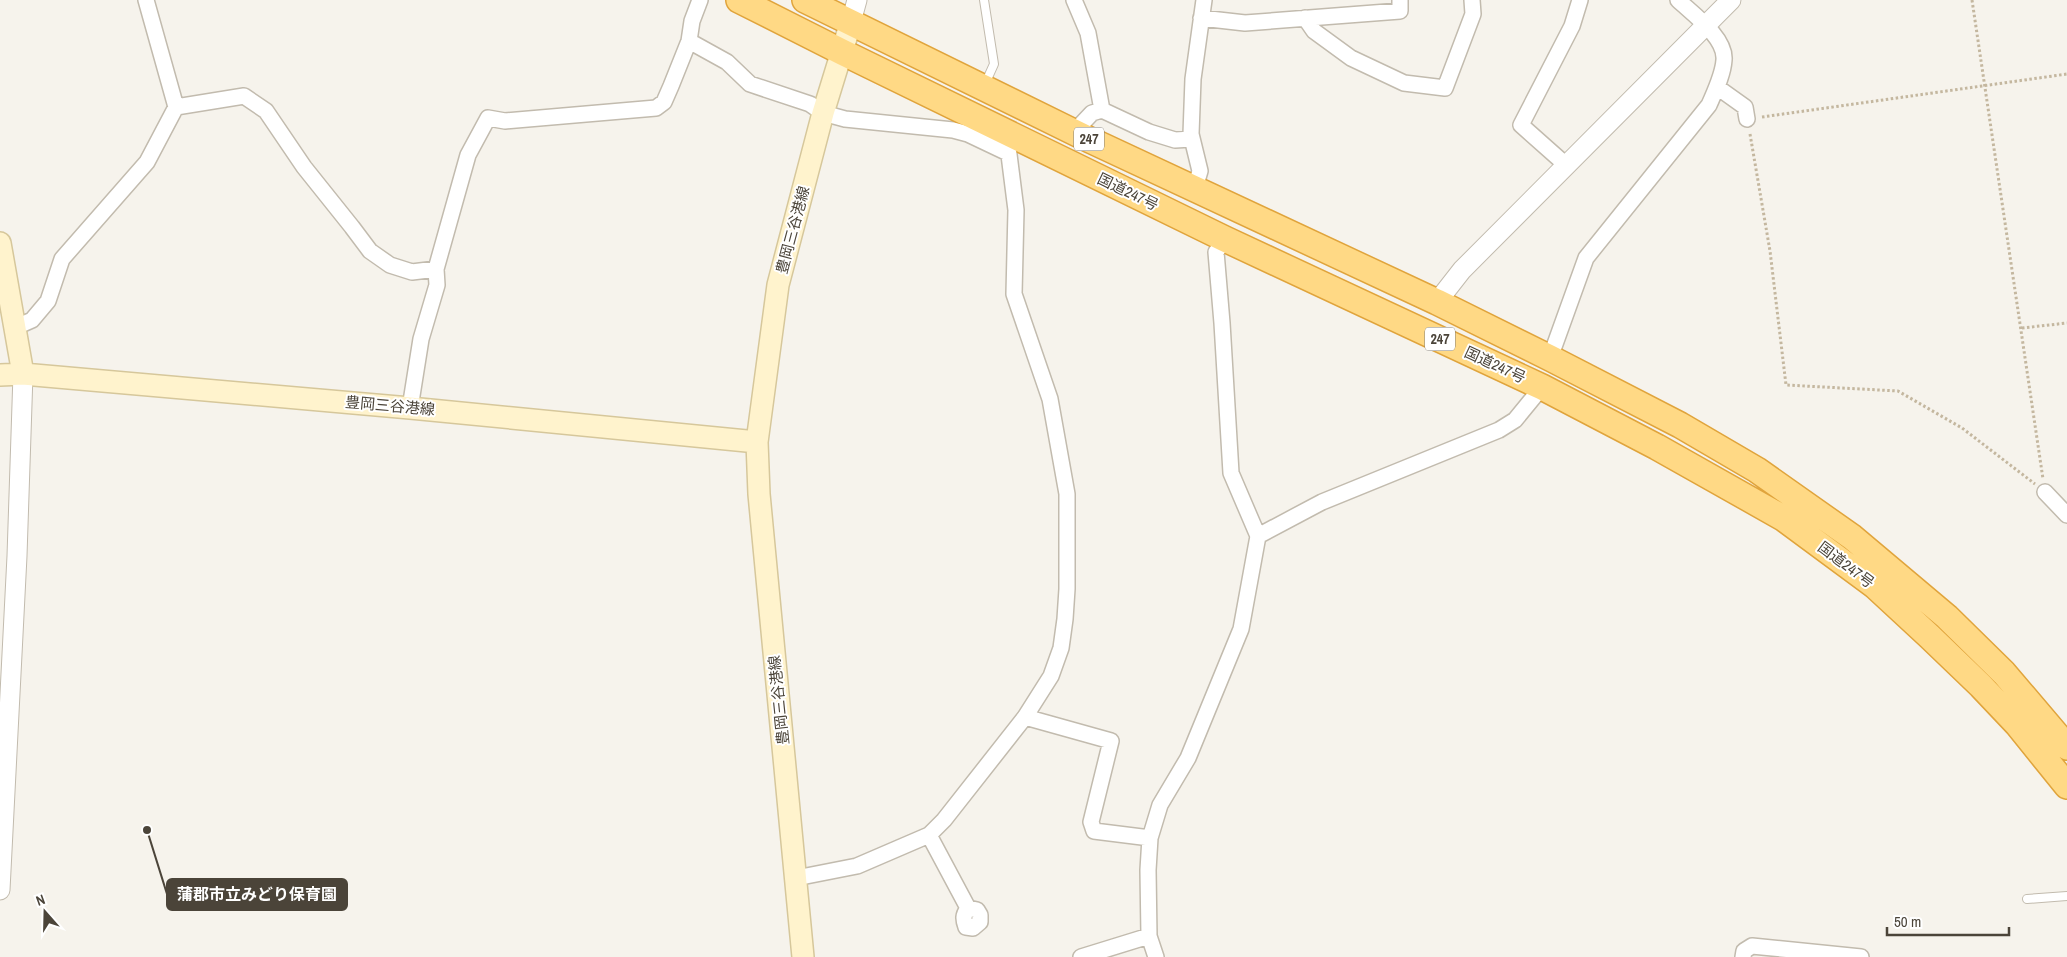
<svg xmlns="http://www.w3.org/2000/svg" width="2067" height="957" viewBox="0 0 2067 957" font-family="'Archivo Narrow','Noto Sans JP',sans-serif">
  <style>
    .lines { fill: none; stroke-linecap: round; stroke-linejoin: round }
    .service-casing { stroke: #c2bbae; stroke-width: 10 }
    .minor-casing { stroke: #c2bbae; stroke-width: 18 }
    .tertiary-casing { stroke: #c2bbae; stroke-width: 21 }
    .secondary-casing { stroke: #d6c79b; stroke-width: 24 }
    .trunk-casing { stroke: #e0a43c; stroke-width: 28 }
    .path { stroke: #c4b79f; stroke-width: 3; stroke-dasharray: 2.5 2.5; stroke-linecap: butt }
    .service { stroke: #fff; stroke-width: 8 }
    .minor { stroke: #fff; stroke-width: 15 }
    .tertiary { stroke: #fff; stroke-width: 19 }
    .secondary { stroke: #fff3cd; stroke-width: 21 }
    .trunk { stroke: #ffd985; stroke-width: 25 }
    .labels { text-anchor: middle; stroke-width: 4; stroke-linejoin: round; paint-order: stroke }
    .shield { fill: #fff; stroke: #817c74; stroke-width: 1 }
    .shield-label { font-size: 14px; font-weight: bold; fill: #4b4439 }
    .street-label { font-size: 15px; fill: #4b4439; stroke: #fff }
    .leader { fill: none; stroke: #4b4439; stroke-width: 2 }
    .callout-dot { fill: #4b4439; stroke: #fff; stroke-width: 2 }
    .callout { fill: #4b4439; stroke: #4b4439; stroke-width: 2 }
    .callout-label { font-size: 16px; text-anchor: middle; font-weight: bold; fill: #fff }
  </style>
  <rect width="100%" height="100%" fill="#f6f3ec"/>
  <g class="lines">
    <g class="service-casing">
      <path id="service" d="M984,0L994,64L985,84
        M2027,899L2067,896"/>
    </g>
    <g class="minor-casing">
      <path id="minor" d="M1074,0L1088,33L1102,110
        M1201,18L1245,23L1400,11V0
        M1305,18L1314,31L1351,58L1404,83L1445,88L1473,14L1472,0
        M689,41L727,62L750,84L810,104L823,113L845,119L953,130L968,134L1008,153
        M1717,87L1745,107L1747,119
        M176,107L244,96L266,111L304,167L352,227L370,251L390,265L412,272L436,269
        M1074,132L1092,113L1102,110L1149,132L1175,140L1192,139
        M1566,165L1521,125L1572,26L1580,0
        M1195,188L1200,171L1191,134L1193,79L1204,0
        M16,327L32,320L48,301L62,259L147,162L176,107L146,0
        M1550,358L1586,258L1709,105C1715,91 1723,75 1724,60C1726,38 1693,14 1678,0
        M410,408L421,339L437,285L436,269L468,155L488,118L505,121L656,108L664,102L671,86L689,41L692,21L700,0
        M2045,492L2067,515
        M1258,536L1322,502L1499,430L1515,420L1542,387
        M1025,717L1111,741L1091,822L1094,831L1150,838
        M929,835L968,908L977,910L980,915V922L973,928L966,927C963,919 963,915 968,908
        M796,878L857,866L929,835L944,820L1025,717L1051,676L1061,648L1065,619L1067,589V494L1050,399L1014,294L1016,210L1006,131
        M1081,957L1149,936
        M1156,957L1149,936L1148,870L1150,838L1160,805L1188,758L1241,629L1258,536L1231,473L1222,323L1216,252L1225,239
        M1743,957L1744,951L1752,946L1861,957"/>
    </g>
    <g class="tertiary-casing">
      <path id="tertiary" d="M851,22L857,0
        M1437,302L1462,270L1731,0
        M0,890L17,556L23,374"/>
    </g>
    <g class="secondary-casing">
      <path id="secondary" d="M0,243L23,374
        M0,375L23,374L410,408L757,442
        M803,957L759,494L757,442L778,285L823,113L851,22"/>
    </g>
    <g class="trunk-casing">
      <path id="trunk" d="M739,0L842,52L1225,239L1542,387L1657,447L1783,518L1875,586L1929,636L1981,686L2017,724L2067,786
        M805,0L1090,140L1437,302L1550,358L1680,425L1757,470L1852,537L1947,617L2004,673L2067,747"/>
    </g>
    <path class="path" d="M1972,0L2043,479
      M1762,117L2067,74
      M1750,134L1770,251L1786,385L1898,391L1962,428L2035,484
      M2022,328L2067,323"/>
    <use href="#service" class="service"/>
    <use href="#minor" class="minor"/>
    <use href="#tertiary" class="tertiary"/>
    <use href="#secondary" class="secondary"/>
    <use href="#trunk" class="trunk"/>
  </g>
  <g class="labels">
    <g class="shield">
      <rect x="1074" y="127.5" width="30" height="23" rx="4"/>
      <rect x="1425" y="327.5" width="30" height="23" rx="4"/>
    </g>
    <g class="shield-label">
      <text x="1089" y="144">247</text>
      <text x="1440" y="344">247</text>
    </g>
    <g class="street-label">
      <text transform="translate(1128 192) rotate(26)" y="5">国道247号</text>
      <text transform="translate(793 230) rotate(-75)" y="5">豊岡三谷港線</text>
      <text transform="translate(1495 365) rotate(25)" y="5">国道247号</text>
      <text transform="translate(390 406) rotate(5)" y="5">豊岡三谷港線</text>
      <text transform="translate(1846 565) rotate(37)" y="5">国道247号</text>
      <text transform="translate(779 700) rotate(-96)" y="5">豊岡三谷港線</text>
    </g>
  </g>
  <path class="leader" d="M147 830L167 894"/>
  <circle class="callout-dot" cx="147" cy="830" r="5"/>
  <rect class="callout" x="167" y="879" width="180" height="31" rx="5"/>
  <g class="callout-label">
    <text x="257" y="900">蒲郡市立みどり保育園</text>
  </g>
  <g transform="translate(45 912) rotate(340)" stroke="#ffffff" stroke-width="4" paint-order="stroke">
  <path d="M0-4L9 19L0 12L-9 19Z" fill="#4b4439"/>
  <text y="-8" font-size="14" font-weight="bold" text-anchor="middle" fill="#4b4439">N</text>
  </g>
  <path d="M1887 927v8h122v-8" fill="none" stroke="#4b4439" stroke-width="2.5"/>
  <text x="1894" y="927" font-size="15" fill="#4b4439" stroke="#ffffff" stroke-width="4" paint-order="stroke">50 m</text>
</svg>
